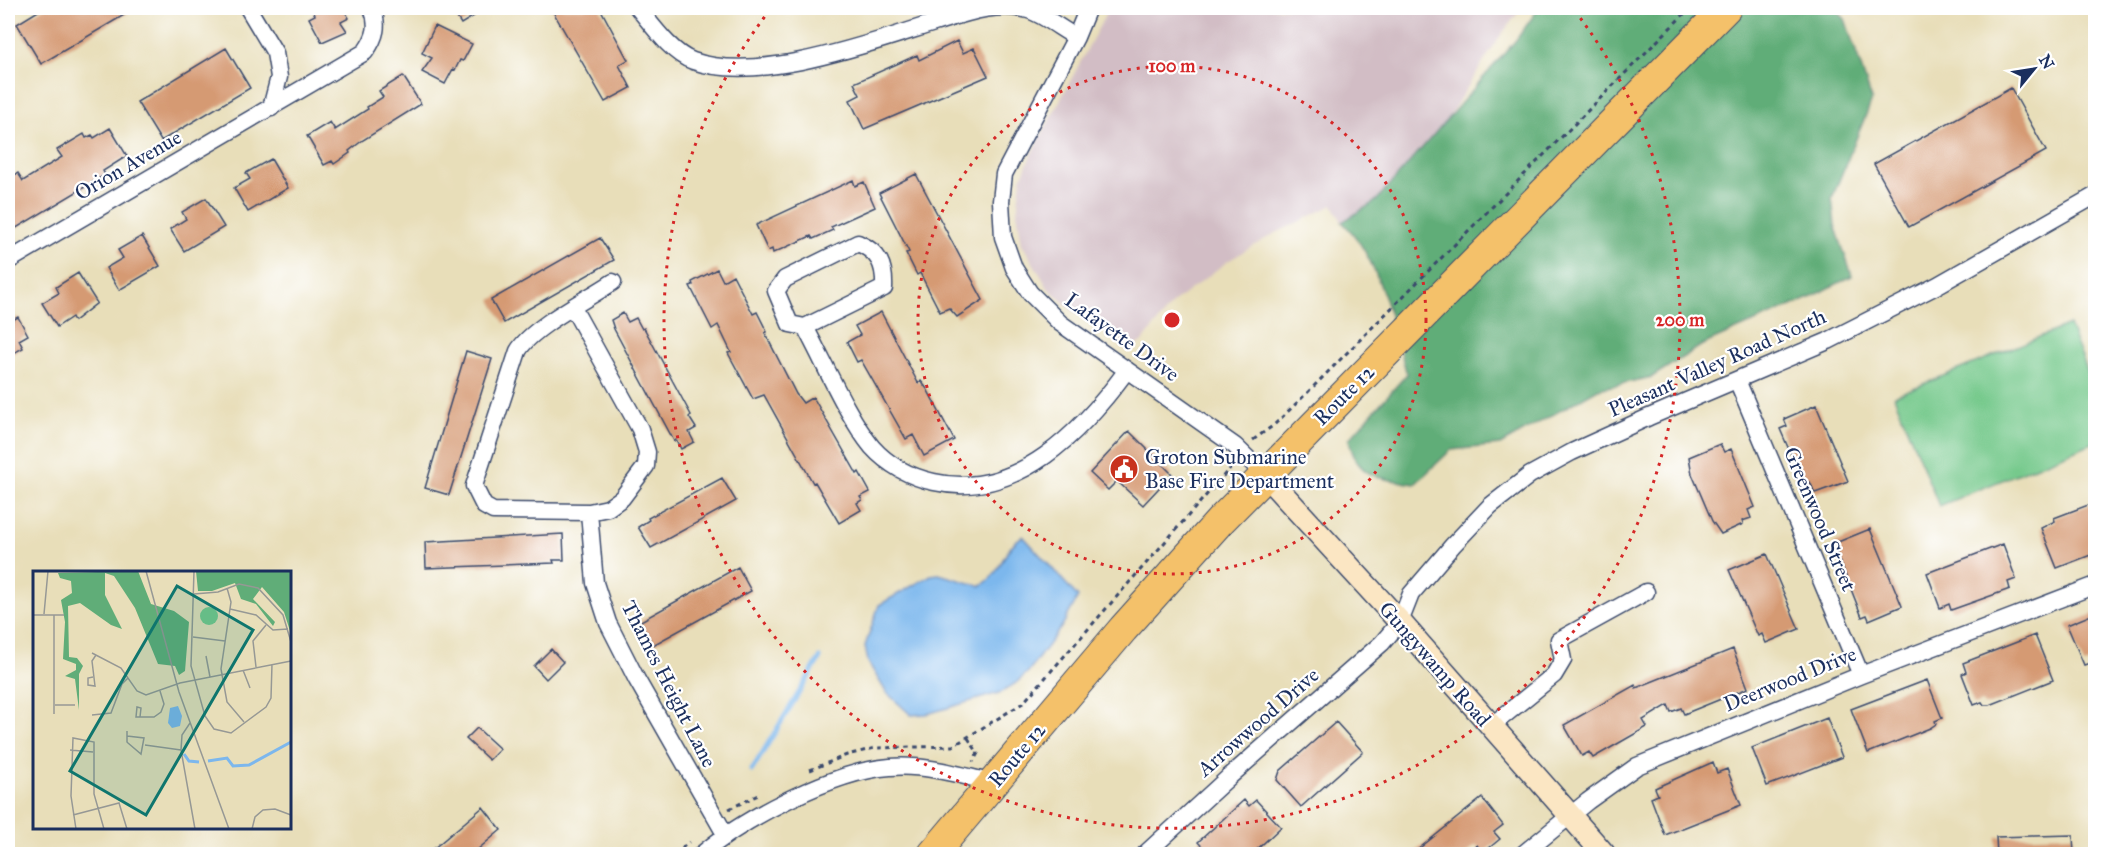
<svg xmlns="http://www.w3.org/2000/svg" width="2103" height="862" viewBox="0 0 2103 862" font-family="'IM FELL Great Primer',serif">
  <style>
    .industrial { fill: #d2bdc5 }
    .green { fill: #76c98c; stroke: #487c75; stroke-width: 1.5 }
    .forest { fill: #60ad78; stroke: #3e6e6b; stroke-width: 1.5 }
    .water { fill: #7cb7ed; stroke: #4c73a6; stroke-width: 1.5 }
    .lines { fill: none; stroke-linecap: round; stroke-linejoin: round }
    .stream { stroke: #7cb7ed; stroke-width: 5 }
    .building { fill: #d59a73 }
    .street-casing { stroke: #3a496c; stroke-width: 19 }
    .secondary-casing { stroke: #3a496c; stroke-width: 25 }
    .highway-casing { stroke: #3a496c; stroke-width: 32 }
    .path { stroke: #3a496c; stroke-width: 3; stroke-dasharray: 4.5 4.5; stroke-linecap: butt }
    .street { stroke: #fff; stroke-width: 16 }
    .secondary { stroke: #fbe6c3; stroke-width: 22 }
    .highway { stroke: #f4c16a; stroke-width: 30 }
    .ring { fill: none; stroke: #d62828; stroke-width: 3; stroke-dasharray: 3 6 }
    .labels { text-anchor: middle; stroke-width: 4.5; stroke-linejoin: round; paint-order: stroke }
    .street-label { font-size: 21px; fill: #1b2f5e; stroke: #fff }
    .poi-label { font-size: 21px; fill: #1b2f5e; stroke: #fff; text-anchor: start }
    .inset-river { fill: none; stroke: #7cb7ed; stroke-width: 3 }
    .inset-road { fill: none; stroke: #969895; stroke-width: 1.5 }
    .view { fill: #0f766e; fill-opacity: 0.15; stroke: #0f766e; stroke-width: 3 }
    .inset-edge { fill: none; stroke: #1b2f5e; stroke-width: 3 }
    .centre { fill: #d62828; stroke: #fff; stroke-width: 3 }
    .ring-label { font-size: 18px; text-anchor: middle; font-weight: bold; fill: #d62828; stroke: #fff; stroke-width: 4.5; stroke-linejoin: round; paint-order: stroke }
  </style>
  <rect width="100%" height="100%" fill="#fff"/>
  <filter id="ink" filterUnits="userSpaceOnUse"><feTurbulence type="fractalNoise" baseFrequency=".0167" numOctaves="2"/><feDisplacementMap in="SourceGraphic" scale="12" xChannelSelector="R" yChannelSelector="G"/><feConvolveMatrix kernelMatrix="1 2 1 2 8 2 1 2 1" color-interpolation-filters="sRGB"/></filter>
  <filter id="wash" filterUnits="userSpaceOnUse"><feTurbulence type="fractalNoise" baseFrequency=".008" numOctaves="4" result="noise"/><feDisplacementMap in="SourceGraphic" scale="24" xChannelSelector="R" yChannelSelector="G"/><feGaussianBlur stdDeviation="1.35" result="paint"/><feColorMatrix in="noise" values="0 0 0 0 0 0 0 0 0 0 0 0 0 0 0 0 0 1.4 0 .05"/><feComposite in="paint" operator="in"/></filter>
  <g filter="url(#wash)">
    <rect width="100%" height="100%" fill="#e8deb9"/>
    <path class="industrial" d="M1109,8H1522L1501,35L1440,130L1376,201L1342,222L1333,205L1272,235L1228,261L1173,303L1142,342L1134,346L1108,333L1073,311L1048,288L1022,244L1017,212L1021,179L1031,155Z"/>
    <path class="green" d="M2069,325L2095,390V442L1939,506L1894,396Z"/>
    <path class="forest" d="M1539,8H1834L1845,19L1872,100L1832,198L1835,225L1852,276L1810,298L1702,345L1652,377L1598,389L1500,445L1451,450L1415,484C1380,478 1356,479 1349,439L1407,374C1391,325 1381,258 1342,222L1376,201L1516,40Z"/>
    <path class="water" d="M1023,536L1078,597L1062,626L1028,672L1016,683L1002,692L927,714L911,715L886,692L868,662L865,646L879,605L931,575L939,574L980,586C1002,575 1002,548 1023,536Z"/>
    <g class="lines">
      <path class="stream" d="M752,770L820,658"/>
    </g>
    <g id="blocks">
      <path class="building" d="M43,8H136L41,64L17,24Z
        M311,8H343L349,18L341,22L347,31L322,42L309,18L315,15Z
        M451,8H487L461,24Z
        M551,8H600L628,60L619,65L631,88L605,102Z
        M435,26L472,44L463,61L460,60L455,70L453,69L445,84L422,72L432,58L422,53Z
        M957,41L963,53L974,48L988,76L864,129L850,100L860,95L854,83L917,55L919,60Z
        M226,48L250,88L161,141L137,102Z
        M403,76L421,104L363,140L349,151L350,153L334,164L332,161L324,165L307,136L330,122L335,130L368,109L367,107L383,97L379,91Z
        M2011,88L2046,151L1909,227L1874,164Z
        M110,128L127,156L103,171L105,175L8,233V179L18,173L23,181L62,157L57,150L84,134L86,138L92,135L94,138Z
        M271,159L288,188L248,212L234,188L250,179L246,173Z
        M916,174L983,300L957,317L949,308L940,312L920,273L917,275L906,253L909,252L879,193Z
        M853,180L855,186L864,182L875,207L831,227L833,230L813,239L811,236L773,253L772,249L768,251L756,225Z
        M206,198L224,227L184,251L170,229L186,219L182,212Z
        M142,236L160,266L119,290L106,268L123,258L118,250Z
        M600,238L614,260L504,323L491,300Z
        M717,269L723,281L733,275L753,314L757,312L767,332L765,333L796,394L803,403L813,397L857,474L859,472L870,492L860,497L862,500L857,503L861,510L839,523L815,482L813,483L764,395L753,399L728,353L731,352L718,325L712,329L690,286L693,285L692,282Z
        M78,273L97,303L74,321L72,317L57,327L42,303L59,293L56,287Z
        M881,312L918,383L921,381L927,389L954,440L924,456L913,435L906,439L861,360L857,362L847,342L860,335L855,326Z
        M623,313L628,322L636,318L642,329L644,328L691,415L689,417L696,428L689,432L694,442L681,449L676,440L674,441L614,329L611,320Z
        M18,317L28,335L19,340L23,348L8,356V319L9,322Z
        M466,351L492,359L449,495L425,488Z
        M1816,405L1848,481L1815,493L1810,482L1804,484L1780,429L1787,426L1784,419Z
        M1129,431L1172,474L1143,505L1117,481L1108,490L1090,473Z
        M1720,444L1724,452L1731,449L1755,507L1748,510L1751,518L1742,521L1743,524L1721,534L1712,521L1692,474L1689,457Z
        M722,478L736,501L651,548L638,527L649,520L648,518Z
        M2096,502V553L2057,568L2041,528L2055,521L2054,518Z
        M1870,529L1902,606L1869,620L1867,615L1862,617L1833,544Z
        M563,534L564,560H553L554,563L426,568L425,542Z
        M2003,544L2016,579L2008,582L2010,589L1951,610L1949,604L1940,608L1927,573Z
        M1767,554L1799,629L1766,643L1762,634L1758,636L1729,570Z
        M738,567L751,591L653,645L639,622Z
        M2096,613V661L2084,665L2067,625Z
        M2035,635L2053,680L1990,705H1984L1982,702L1974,705L1962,674L1966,672L1963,663Z
        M551,649L563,662L546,679L534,666Z
        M1733,649L1748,688L1684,714L1681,708L1671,712L1668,705L1643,720L1647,727L1612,747L1593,758L1589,752L1582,756L1564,725L1635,685L1636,688Z
        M1927,680L1942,718L1935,721L1936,724L1930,728L1868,753L1851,709Z
        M1827,718L1842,757L1767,786L1752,748Z
        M1336,722L1363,752L1301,807L1277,780L1280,771Z
        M477,728L500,749L489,760L466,739Z
        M1713,762L1717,773L1727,769L1741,805L1665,835L1651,798L1658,795L1655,788Z
        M1482,798L1503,825L1494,832L1500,839L1483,853L1477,845L1464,855H1411Z
        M1244,800L1249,806L1256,800L1281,827L1251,855H1210L1198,842Z
        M483,807L501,830L471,855H426Z
        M2073,835L2074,855H1997L1996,837Z"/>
    </g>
  </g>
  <g filter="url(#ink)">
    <use href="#blocks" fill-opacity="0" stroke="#3a496c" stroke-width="1.5"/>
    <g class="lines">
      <g class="street-casing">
        <path id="street" d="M248,8L275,53L279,77L271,108
          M638,8C652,25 672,54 693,61C759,84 870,43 934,23C963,14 997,1 1028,10C1044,15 1061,29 1076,37
          M1088,8L1076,37L1004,174L1001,201L1003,237L1014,268L1030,293L1060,323L1235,446L1265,475
          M8,261L365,52C376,37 379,25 372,8
          M573,308L640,429L647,452L646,466L622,498L608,508L589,512L493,511L484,506L474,486L518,351C532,327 588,299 613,282
          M805,327L884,288C885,265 879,252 858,243L785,279L776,291L790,324L805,327C824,362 848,418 872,447C888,465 911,477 934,482C1017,501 1083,430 1127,370
          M1737,380L1861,675
          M589,512L595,583L608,623L637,680L725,834
          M1490,727L1554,675L1563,660L1559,640L1646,592
          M702,854C744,818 834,771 890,767C925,764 960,775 994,783
          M1145,854L1229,777L1382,643L1400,622L1411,594L1453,545L1490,506L1530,475L1572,452L1649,417L1828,341L1936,286L2096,195
          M1523,854L1588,801L1637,766L1861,675L2096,585"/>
      </g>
      <g class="secondary-casing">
        <path id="secondary" d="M1265,475L1400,622L1604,854"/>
      </g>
      <g class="highway-casing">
        <path id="highway" d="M933,854L1123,629L1220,521L1726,8"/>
      </g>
      <path class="path" d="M1253,440L1274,425L1310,390L1690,8
        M968,738L978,753L973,762
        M810,770L847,755L875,748L953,746L1023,703L1232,466
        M729,809L758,795
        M675,854L689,842"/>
      <use href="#street" class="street"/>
      <use href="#secondary" class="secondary"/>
      <use href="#highway" class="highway"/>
    </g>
  </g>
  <g class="ring">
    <circle cx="1172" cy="320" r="254"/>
    <path d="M1575 11A508 508 0 1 1 769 11"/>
  </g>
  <defs>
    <g id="civic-disc" transform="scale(1.5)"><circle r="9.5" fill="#c8321e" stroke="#fff"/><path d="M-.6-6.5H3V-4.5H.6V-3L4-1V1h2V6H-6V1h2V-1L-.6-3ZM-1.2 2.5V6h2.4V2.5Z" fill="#fff"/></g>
  </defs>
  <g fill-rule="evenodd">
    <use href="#civic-disc" x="1124" y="469"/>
  </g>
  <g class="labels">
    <g class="street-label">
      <text transform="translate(128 165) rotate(-30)" y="7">Orion Avenue</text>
      <text transform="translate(1122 337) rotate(36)" y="7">Lafayette Drive</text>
      <text transform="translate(1717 363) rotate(-24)" y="7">Pleasant Valley Road North</text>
      <text transform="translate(1344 395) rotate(-45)" y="7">Route 12</text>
      <text transform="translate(1820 519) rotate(67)" y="7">Greenwood Street</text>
      <text transform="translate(1435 664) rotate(49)" y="7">Gungywamp Road</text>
      <text transform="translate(1790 679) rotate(-22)" y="7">Deerwood Drive</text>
      <text transform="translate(669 684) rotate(63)" y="7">Thames Height Lane</text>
      <text transform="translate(1258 722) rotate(-41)" y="7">Arrowwood Drive</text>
      <text transform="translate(1017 755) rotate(-50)" y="7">Route 12</text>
    </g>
    <g class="poi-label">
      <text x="1145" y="464">Groton Submarine<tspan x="1145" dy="24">Base Fire Department</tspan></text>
    </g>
  </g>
  <g transform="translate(33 571)">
    <rect width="258" height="258" fill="#e8deb9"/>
    <path d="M167 45a9 9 0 1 1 18 0a9 9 0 1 1-18 0Z" fill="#76c98c"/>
    <path d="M105,0L118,33L141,40L156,51L152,100L146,104L142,95L125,93L102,37L81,5L72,2V24L89,58L78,54L47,32L35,35L36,86L44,87L50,95L46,103V139L42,108L32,105L43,99V93L30,88L32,51L28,29L39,22L38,10L27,7L25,2ZM163,0H258V63L251,41L229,16L220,28L242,51L240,55L223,33L208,28L202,12L179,20H165Z" fill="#60ad78"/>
    <path d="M145,135L149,145L147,155L139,157L135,152L137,137Z" fill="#7cb7ed"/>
    <path class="inset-river" d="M151,183L156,190L166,191M175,190L194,187L200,195L216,194L258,171"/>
    <path class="inset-road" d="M113,0L146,121L196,258M161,0L158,95L172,145L181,158L198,162L233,136L238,127L239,93M194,17L198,31L188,98L194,131L211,151M161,23L185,21L206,13L225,17L250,44L258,71M197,38L223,44L240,59L255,58M11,43L15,0M0,44H31M21,44V143M160,66L192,70M59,82L88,97L104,120L113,124L147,112L258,90M173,85L177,106M223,96L220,70L233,54M210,99L217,117M60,106L55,107V114L62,115L59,90L63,84M22,134H42M59,144L78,142L89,113L95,107M107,146L108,137L104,136L103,146H121L128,141L131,133L127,120M157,152L149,164L148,179L162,258M94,160V171L95,172L108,183L111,167L94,165M112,174L148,179M37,179L60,181M40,244L86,232L94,258M43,258L38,225L40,167L61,171V223L71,258M219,258L222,246L230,239L242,238L258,244"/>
    <path class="view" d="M144,15L220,59L113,244L37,200Z"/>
    <rect width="258" height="258" class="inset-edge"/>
  </g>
  <circle cx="1172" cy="320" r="9" class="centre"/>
  <g class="ring-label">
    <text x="1172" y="72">100 m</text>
    <text x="1680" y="326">200 m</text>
  </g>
  <rect width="2103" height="862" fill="none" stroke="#fff" stroke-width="30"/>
  <g transform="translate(2034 69) rotate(60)" stroke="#ffffff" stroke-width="4.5" paint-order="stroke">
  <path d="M0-4.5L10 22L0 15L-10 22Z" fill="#1b2f5e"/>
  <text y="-9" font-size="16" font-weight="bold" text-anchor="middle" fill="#1b2f5e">N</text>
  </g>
</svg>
